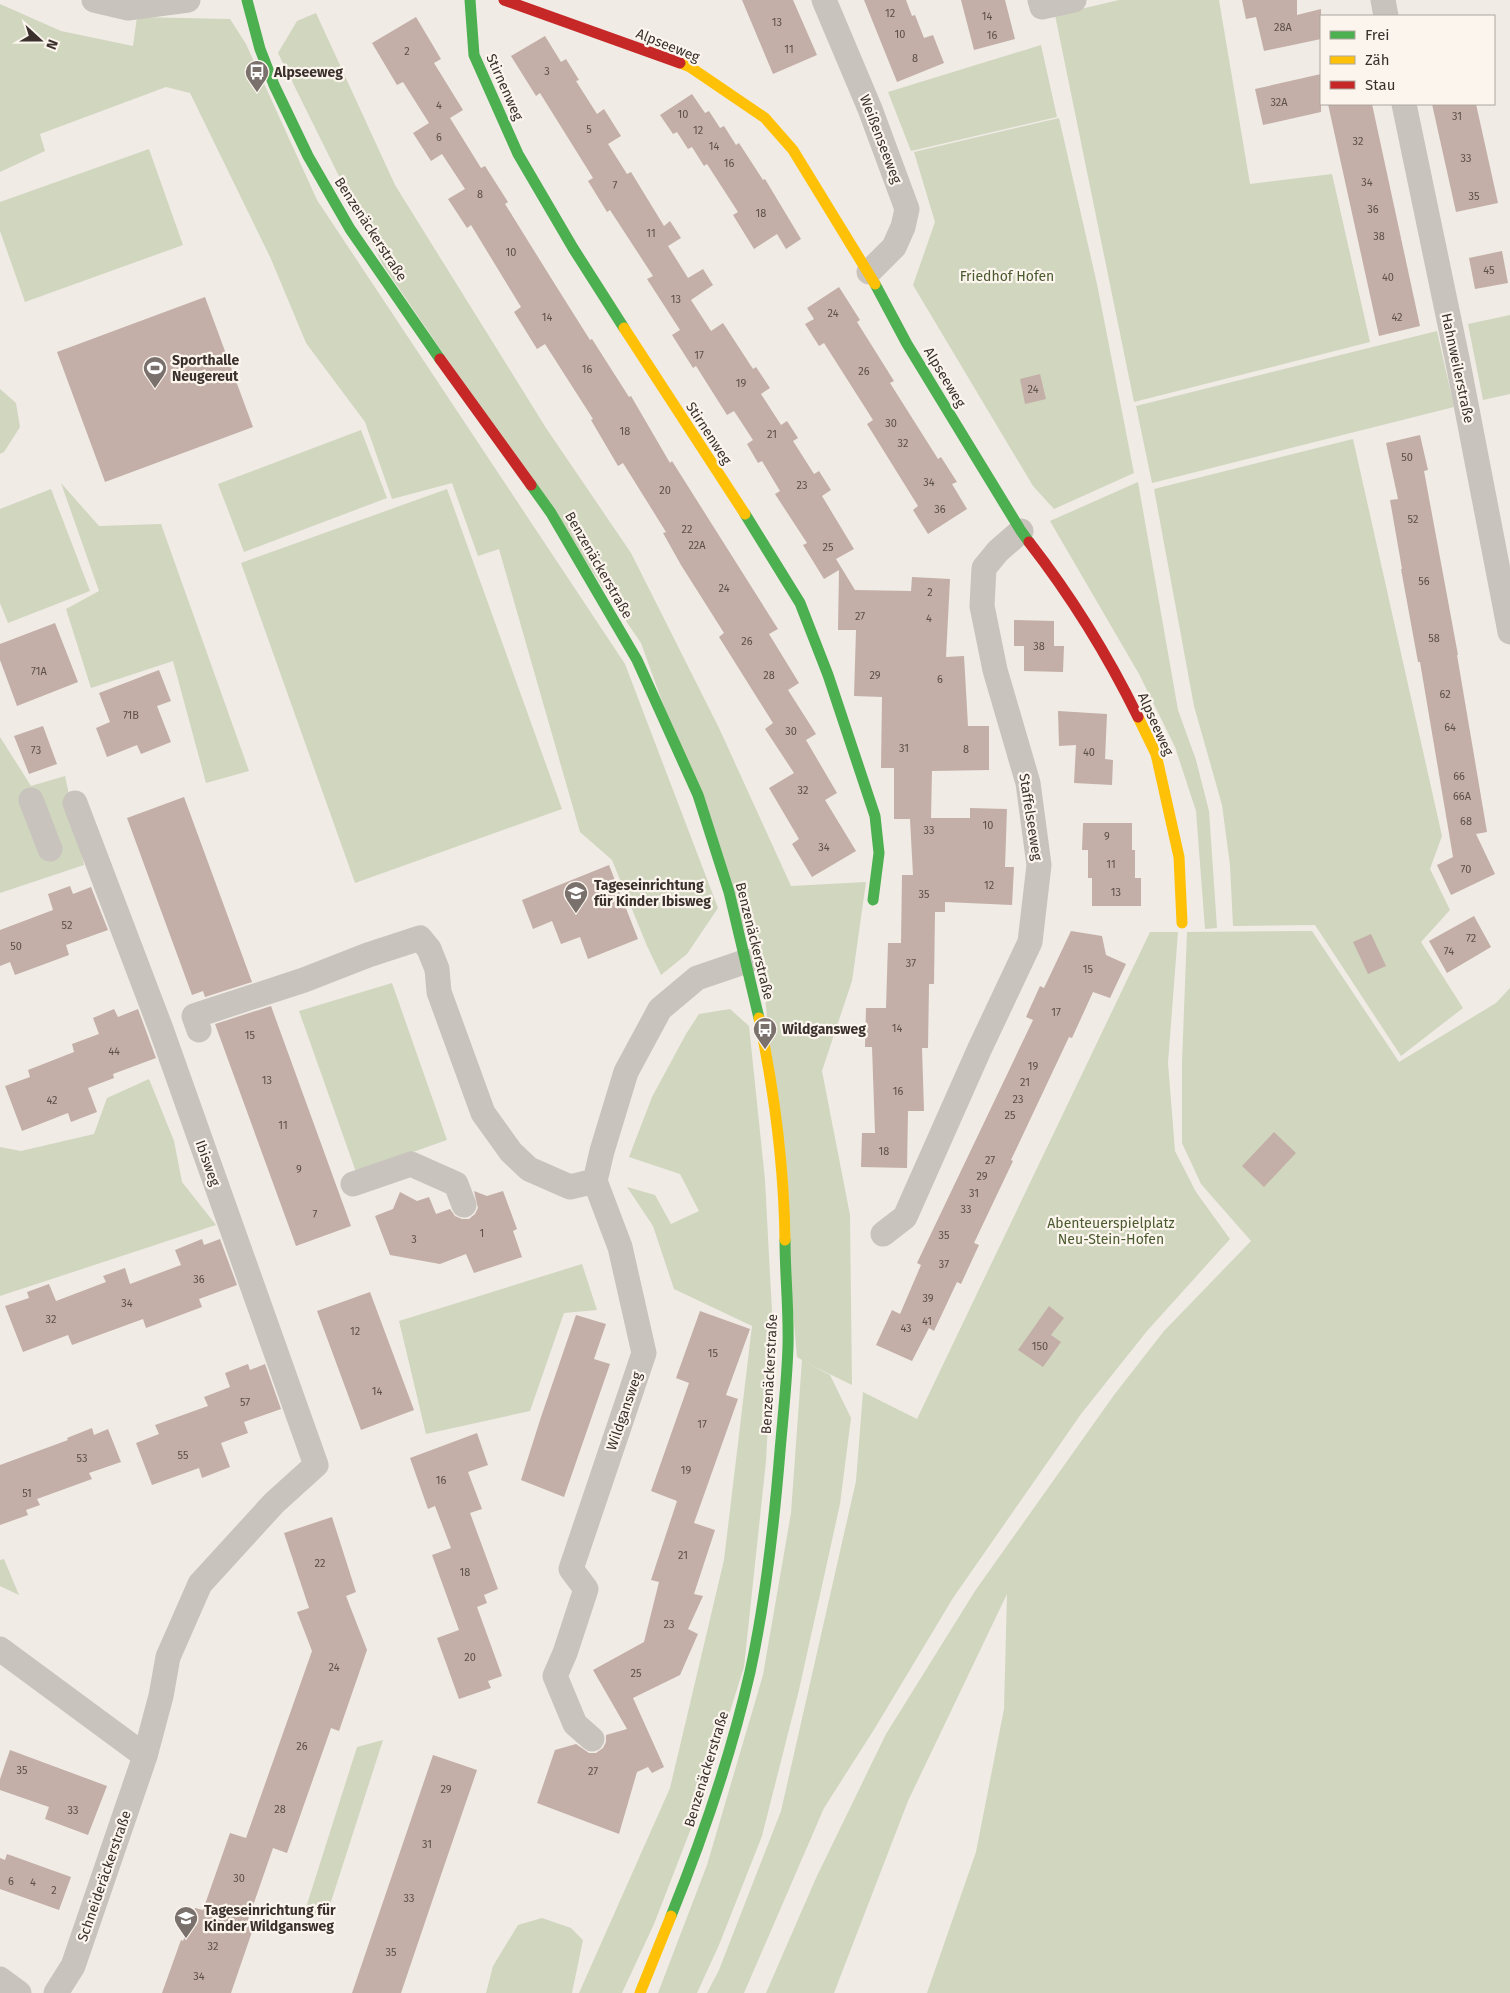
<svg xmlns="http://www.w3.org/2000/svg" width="1510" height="1993" viewBox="0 0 1510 1993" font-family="'Fira Sans',sans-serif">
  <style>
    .green { fill: #d1d6bf }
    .building { fill: #c3afa7 }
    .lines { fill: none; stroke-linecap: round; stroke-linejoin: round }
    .street { stroke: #c9c3be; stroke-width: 25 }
    .fast { stroke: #4caf50; stroke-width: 11 }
    .slow { stroke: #ffc107; stroke-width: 11 }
    .jam { stroke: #c62828; stroke-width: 11 }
    .labels { text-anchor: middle; stroke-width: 4.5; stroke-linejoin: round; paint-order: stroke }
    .number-label { font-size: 11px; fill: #5d504a }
    .street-label { font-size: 14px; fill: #3b302b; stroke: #fbf5ee }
    .poi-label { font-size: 14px; font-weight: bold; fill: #3b302b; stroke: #fbf5ee; text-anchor: start }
    .park-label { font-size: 14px; fill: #4a5a2e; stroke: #fbf5ee }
  </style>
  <rect width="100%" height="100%" fill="#f0ebe5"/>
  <path class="green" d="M1119,0H1219L1250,184L1332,174L1370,342L1134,402L1055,15Z
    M0,4L61,31L133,46L137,17L230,19L246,44L317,200L625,664L718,908L687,954L661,975L647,946L612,860L580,832L499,549L478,556L452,483L392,499L365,422L306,343L271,259L190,93L166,87L40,134L45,151L0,172Z
    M316,13L395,185L546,428L631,553L719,728L791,886L866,882L852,981L822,1071L850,1215L852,1385L803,1361L830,1375L851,1418L840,1504L799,1690L762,1836L719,1945L697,1993H658L707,1865L763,1675L791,1513L802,1360L797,1357L764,984L641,643L383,265L278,53L297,21Z
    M1041,45L1057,117L911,151L888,92Z
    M1059,118L1097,284L1134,473L1054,509L1033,486L913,285L935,222L914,152Z
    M149,149L183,245L25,302L0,231V202Z
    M1510,315V394L1483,400L1468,324Z
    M1437,331L1454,407L1152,483L1136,406Z
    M0,389L16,403L20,427L4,452L0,454Z
    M361,430L387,498L244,552L218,484Z
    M1353,439L1442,836L1430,869L1450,910L1421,942L1463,1008L1401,1056L1315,925L1233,926L1230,865L1222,805L1194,706L1154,489Z
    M1138,482L1178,710L1196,760L1209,811L1217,928L1205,929L1196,811L1175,747L1139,674L1050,521Z
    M61,483L99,526L161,524L249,771L206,783L173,661L91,688L66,609L99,591Z
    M51,489L90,591L8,623L0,603V509Z
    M447,489L562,809L355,883L241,563Z
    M0,737L31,786L65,776L84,865L0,893Z
    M1312,931L1399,1062L1496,1003L1510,988V1993H927L976,1852L1004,1709L1007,1594L908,1801L834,1993H766L816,1878L886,1734L975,1591L1114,1395L1164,1331L1251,1241L1201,1184L1182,1143V1062L1187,932Z
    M1150,932H1178L1168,1063L1175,1151L1196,1192L1230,1239L1147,1331L1081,1414L953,1598L875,1728L824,1808L744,1993H707L719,1970L781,1811L856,1481L863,1392L917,1419Z
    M392,983L447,1140L356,1172L299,1011Z
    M730,1009L749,1026L765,1180L773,1331L766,1461L744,1667L702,1800L654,1924L622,1993H579L670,1788L724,1560L752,1326L674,1289L653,1226L627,1187L655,1195L671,1224L699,1211L680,1174L629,1157L652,1097L686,1034L699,1014Z
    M149,1079L174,1141L182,1182L216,1225L0,1296V1147L21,1151L94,1134L107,1098Z
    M582,1264L597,1310L564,1313L530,1411L426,1434L399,1321Z
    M4,1559L19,1595L0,1586V1560Z
    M383,1740L328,1911L303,1917L357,1747Z
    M542,1918L571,1928L583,1940L572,1993H486L493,1966L518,1925Z"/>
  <path class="building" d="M742,0H793L817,55L773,74Z
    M864,0H906L912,16L915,15L924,38L933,35L944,63L897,82Z
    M961,0H1005L1015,39L974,50Z
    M1242,0H1297V15L1321,9V39L1264,51L1256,17L1246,19Z
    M416,17L441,59L434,63L463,110L450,118L481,168L485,166L508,202L505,204L556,286L590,340L592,339L629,397L631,396L670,463L672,461L778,629L769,634L799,683L788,690L816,734L806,740L837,793L825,800L856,851L812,877L792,844L799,839L769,788L794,773L765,729L773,723L719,637L724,633L681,565L663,533L666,532L623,463L618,466L591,420L593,419L545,344L537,349L514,312L521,307L471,225L467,228L448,199L465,189L442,154L431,161L413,133L429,123L403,82L397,85L372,43Z
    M545,36L561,62L566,59L579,80L576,81L597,114L604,109L621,136L608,144L627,174L631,172L664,226L670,221L681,238L668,246L688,278L703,269L713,285L691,300L711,331L723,323L753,369L756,367L770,388L761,394L781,425L787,421L798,438L793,441L814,474L819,471L831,490L822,496L854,549L836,559L855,590L911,591L912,577L950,579L946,657L964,656L968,726H989V770L932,771L931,818H970V808L1007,809L1005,867H1014L1012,905L945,902V912H935L934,984H929L928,1048H922L924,1111H908L907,1168L861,1167L862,1133H875L872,1047H865L866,1008H886L888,943H901L902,875H913L910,819H894V768H881L882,697L854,696L856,630H838L839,570L824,579L803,545L807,543L775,494L780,491L762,461L758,463L747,444L753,440L734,411L727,415L696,366L693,368L672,335L680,330L647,279L653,276L610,210L607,212L588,181L593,178L540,93L536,96L511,56Z
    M1321,74V112L1263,125L1255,89Z
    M692,94L705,113L709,111L720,128L724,126L736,145L739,143L763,180L765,179L801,239L786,249L777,234L754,249L733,215L738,212L707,164L704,166L692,147L688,149L677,132L673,134L660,115Z
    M1328,104H1372L1420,326L1379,336Z
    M1432,104H1476L1498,203L1456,212Z
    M1502,251L1508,283L1475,289L1469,258Z
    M839,287L860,320L857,322L894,381L890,383L938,459L941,457L957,482L952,484L967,509L928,534L913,510L918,506L867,424L873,420L824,343L819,346L805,324L814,319L807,308Z
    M205,297L253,427L105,482L57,352Z
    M1040,374L1046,399L1025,404L1020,379Z
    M1420,435L1428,470L1424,471L1458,655H1457L1487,832L1476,834L1495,874L1451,895L1437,865L1453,857L1420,662H1418L1401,569H1402L1390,500L1398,499L1386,443Z
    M1014,620L1054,621V646H1064L1063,672L1024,671V646H1014Z
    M55,623L78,682L17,706L0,660V644Z
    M159,670L171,701L157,706L171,742L141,754L137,745L107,757L96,728L110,722L99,693Z
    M1058,711L1107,714L1105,759L1113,760L1112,785L1074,783L1076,745L1059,746Z
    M43,726L57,764L29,774L14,736Z
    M184,797L252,982L205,997L203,991L192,995L127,818Z
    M1083,823H1132V850H1135V878H1141V906H1092V878H1088V850H1082Z
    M609,865L638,939L588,959L580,937L561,944L552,921L533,929L522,900Z
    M70,886L73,894L91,887L108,930L66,945L69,955L15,975L10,962L0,966V930L53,910L48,894Z
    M1474,916L1491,947L1447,973L1429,941Z
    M1071,931L1102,936L1106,955L1126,964L1110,998L1093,992L1072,1038L1069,1037L1011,1160L1013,1161L974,1243L979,1245L961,1284L957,1282L934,1331L929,1328L912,1361L876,1345L892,1310L900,1314L921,1265L917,1263L1033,1020L1026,1017L1040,986L1044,988Z
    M1371,934L1386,966L1368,974L1353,942Z
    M271,1006L351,1226L296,1246L215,1024Z
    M114,1009L118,1017L138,1009L156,1058L113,1074L114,1078L88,1088L97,1112L71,1122L68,1113L22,1131L5,1086L30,1077L28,1070L74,1052L72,1044L99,1034L93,1018Z
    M1274,1132L1296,1153L1264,1187L1242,1166Z
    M474,1191L487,1196L503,1191L517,1229L513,1231L522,1257L474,1273L466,1254L440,1264L390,1255L375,1216L393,1209L400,1192L417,1201L429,1197L436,1214L450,1209L455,1216L462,1219H469L475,1214L478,1208Z
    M202,1239L204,1245L220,1239L237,1285L199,1299L202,1307L146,1328L143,1319L72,1345L68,1335L23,1352L5,1306L29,1298L27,1292L49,1284L56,1301L106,1282L103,1276L125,1268L130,1284L181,1265L175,1250Z
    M370,1292L414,1410L361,1430L317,1311Z
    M1049,1306L1064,1318L1051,1335L1061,1342L1043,1367L1018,1350Z
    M700,1311L750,1329L726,1395L738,1399L694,1523L715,1530L694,1594L703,1596L688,1629L698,1634L680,1675L633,1698L664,1767L652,1773L648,1767L637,1772L619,1834L537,1803L555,1750L576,1744L589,1753H596L603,1748L606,1742V1735L627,1729L593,1670L644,1642L659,1582L651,1580L677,1501L651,1491L689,1383L676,1378Z
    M576,1315L606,1324L594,1359L610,1364L564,1497L521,1480L541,1417Z
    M248,1364L250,1370L265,1364L281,1409L244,1422L248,1433L221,1443L230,1467L202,1478L199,1468L152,1485L136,1443L159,1434L155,1425L208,1406L204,1397L230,1387L225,1373Z
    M92,1428L94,1435L108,1429L121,1462L89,1473L92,1479L37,1499L40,1505L26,1510L28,1515L0,1525V1465L68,1440L67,1438Z
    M477,1433L488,1465L468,1472L482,1509L470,1513L498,1589L484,1595L487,1603L477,1607L502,1676L488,1681L491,1688L459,1699L437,1638L459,1630L432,1555L451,1548L435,1506L428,1509L410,1458Z
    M332,1517L356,1592L346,1596L367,1650L339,1731L331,1728L287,1853L273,1848L247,1923L254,1926L231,1993H162L181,1940L183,1941L195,1908L203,1910L230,1833L246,1838L312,1651L297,1612L309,1608L284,1533Z
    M10,1750L107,1786L88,1835L45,1819L49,1807L0,1790V1779Z
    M433,1755L477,1770L440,1878L401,1993H352Z
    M7,1854L71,1877L59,1910L0,1889V1858L5,1860Z"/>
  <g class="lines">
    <path class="street" d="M94,0L128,8L188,0
      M824,0L870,109L907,209L903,227L894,247L869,272
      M1040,0L1042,7L1074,0
      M1383,0L1386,16
      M1404,104L1458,363L1510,632
      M31,800L50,849
      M199,1030L194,1016L304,980L368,955L420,938L429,949L437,969L439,992L483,1113L511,1152L529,1169L570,1187L595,1181
      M353,1184L411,1164L456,1184L464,1205
      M883,1234L905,1217L980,1048L1030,942L1039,865L1028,783L995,670L982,606L984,568L998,551L1021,531
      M0,1649L145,1756
      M592,1739L575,1724L555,1676L565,1653L586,1589L571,1569L644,1353L620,1247L595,1181L602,1151L626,1072L660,1009L697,978L747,961
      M0,1979L19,1993
      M56,1993L73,1966L145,1756L161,1696L168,1657L200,1584L274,1503L316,1465L161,1029L75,803"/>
    <path class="fast" d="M247,0L260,49L274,85L308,156L350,229L440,359
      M470,0L474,55L518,154L573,248L624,328
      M875,284L907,344L1021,531L1029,542
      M531,485L551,513L637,660L698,795L729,892L759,1018
      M745,514L800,603L828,675L875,816L879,853L873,900
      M671,1916C703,1837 731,1755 750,1672C766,1599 774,1525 780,1451C783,1416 787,1381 788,1346C789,1310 785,1275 785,1240"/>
    <path class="slow" d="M680,63L690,67L765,118L793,150L875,284
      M624,328L745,514
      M1138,717L1156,754L1179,857L1182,923
      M759,1018C774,1090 784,1165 785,1240
      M640,1993L671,1916"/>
    <path class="jam" d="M504,0L680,63
      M440,359L531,485
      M1029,542C1071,596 1108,656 1138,717"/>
  </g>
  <defs>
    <g id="bus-pin" transform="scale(1.25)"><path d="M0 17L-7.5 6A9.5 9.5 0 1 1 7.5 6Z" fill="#7a716c" stroke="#fbf5ee"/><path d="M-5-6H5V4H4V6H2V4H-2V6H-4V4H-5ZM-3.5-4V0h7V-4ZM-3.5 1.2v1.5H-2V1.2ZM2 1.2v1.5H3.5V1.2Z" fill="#fff"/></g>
    <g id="stadium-pin" transform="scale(1.25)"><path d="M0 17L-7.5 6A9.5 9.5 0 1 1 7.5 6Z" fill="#7a716c" stroke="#fbf5ee"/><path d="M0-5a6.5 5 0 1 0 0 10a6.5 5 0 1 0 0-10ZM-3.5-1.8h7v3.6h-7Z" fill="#fff"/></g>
    <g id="school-pin" transform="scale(1.25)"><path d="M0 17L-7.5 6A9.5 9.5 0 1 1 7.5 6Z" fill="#7a716c" stroke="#fbf5ee"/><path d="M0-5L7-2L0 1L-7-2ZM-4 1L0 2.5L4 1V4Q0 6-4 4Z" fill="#fff"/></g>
  </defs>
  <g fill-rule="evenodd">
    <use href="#bus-pin" x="257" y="72"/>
    <use href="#stadium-pin" x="155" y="368"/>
    <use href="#school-pin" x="576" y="893"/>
    <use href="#bus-pin" x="765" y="1029"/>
    <use href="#school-pin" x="186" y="1918"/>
  </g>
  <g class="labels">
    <g class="number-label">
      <text x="890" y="17">12</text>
      <text x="987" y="20">14</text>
      <text x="777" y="26">13</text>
      <text x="1283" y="31">28A</text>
      <text x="900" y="38">10</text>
      <text x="992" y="39">16</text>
      <text x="789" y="53">11</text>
      <text x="407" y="55">2</text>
      <text x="915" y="62">8</text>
      <text x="547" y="75">3</text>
      <text x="1279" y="106">32A</text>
      <text x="439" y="109">4</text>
      <text x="683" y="118">10</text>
      <text x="1457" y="120">31</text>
      <text x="589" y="133">5</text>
      <text x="698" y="134">12</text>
      <text x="439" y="141">6</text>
      <text x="1358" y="145">32</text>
      <text x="714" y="150">14</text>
      <text x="1466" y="162">33</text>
      <text x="729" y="167">16</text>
      <text x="1367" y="186">34</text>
      <text x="615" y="189">7</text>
      <text x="480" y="198">8</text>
      <text x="1474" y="200">35</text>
      <text x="1373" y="213">36</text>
      <text x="761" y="217">18</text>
      <text x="651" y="237">11</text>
      <text x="1379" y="240">38</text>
      <text x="511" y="256">10</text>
      <text x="1489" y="274">45</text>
      <text x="1388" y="281">40</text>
      <text x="676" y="303">13</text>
      <text x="833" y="317">24</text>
      <text x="547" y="321">14</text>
      <text x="1397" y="321">42</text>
      <text x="699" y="359">17</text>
      <text x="587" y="373">16</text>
      <text x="864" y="375">26</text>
      <text x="741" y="387">19</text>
      <text x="1033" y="393">24</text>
      <text x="891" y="427">30</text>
      <text x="625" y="435">18</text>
      <text x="772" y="438">21</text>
      <text x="903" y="447">32</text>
      <text x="1407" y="461">50</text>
      <text x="929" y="486">34</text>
      <text x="802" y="489">23</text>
      <text x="665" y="494">20</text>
      <text x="940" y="513">36</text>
      <text x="1413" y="523">52</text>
      <text x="687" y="533">22</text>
      <text x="697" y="549">22A</text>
      <text x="828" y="551">25</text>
      <text x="1424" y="585">56</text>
      <text x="724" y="592">24</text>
      <text x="930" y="596">2</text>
      <text x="860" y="620">27</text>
      <text x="929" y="622">4</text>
      <text x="1434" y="642">58</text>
      <text x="747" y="645">26</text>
      <text x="1039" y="650">38</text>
      <text x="39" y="675">71A</text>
      <text x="769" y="679">28</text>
      <text x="875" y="679">29</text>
      <text x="940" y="683">6</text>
      <text x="1445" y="698">62</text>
      <text x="131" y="719">71B</text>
      <text x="1450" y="731">64</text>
      <text x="791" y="735">30</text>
      <text x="904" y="752">31</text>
      <text x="966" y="753">8</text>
      <text x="36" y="754">73</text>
      <text x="1089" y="756">40</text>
      <text x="1459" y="780">66</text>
      <text x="803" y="794">32</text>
      <text x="1462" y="800">66A</text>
      <text x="1466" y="825">68</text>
      <text x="988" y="829">10</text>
      <text x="929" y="834">33</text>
      <text x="1107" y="840">9</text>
      <text x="824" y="851">34</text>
      <text x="1111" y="868">11</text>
      <text x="1466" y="873">70</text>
      <text x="989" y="889">12</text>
      <text x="1116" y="896">13</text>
      <text x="924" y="898">35</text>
      <text x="67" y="929">52</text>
      <text x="1471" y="942">72</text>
      <text x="16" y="950">50</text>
      <text x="1449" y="955">74</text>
      <text x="911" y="967">37</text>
      <text x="1088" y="973">15</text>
      <text x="1056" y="1016">17</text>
      <text x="897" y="1032">14</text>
      <text x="250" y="1039">15</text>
      <text x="114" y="1055">44</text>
      <text x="1033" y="1070">19</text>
      <text x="267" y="1084">13</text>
      <text x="1025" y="1086">21</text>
      <text x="898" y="1095">16</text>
      <text x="1018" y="1103">23</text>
      <text x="52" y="1104">42</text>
      <text x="1010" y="1119">25</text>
      <text x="283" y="1129">11</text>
      <text x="884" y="1155">18</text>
      <text x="990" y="1164">27</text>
      <text x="299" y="1173">9</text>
      <text x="982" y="1180">29</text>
      <text x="974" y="1197">31</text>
      <text x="966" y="1213">33</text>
      <text x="315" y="1218">7</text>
      <text x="482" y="1237">1</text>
      <text x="944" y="1239">35</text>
      <text x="414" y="1243">3</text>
      <text x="944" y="1268">37</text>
      <text x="199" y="1283">36</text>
      <text x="928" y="1302">39</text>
      <text x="127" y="1307">34</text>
      <text x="51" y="1323">32</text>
      <text x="927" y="1325">41</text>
      <text x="906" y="1332">43</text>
      <text x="355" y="1335">12</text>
      <text x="1040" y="1350">150</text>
      <text x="713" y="1357">15</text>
      <text x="377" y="1395">14</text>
      <text x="245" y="1406">57</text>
      <text x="702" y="1428">17</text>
      <text x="183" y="1459">55</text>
      <text x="82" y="1462">53</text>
      <text x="686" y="1474">19</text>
      <text x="441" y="1484">16</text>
      <text x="27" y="1497">51</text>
      <text x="683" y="1559">21</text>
      <text x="320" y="1567">22</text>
      <text x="465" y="1576">18</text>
      <text x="669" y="1628">23</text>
      <text x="470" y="1661">20</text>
      <text x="334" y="1671">24</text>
      <text x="636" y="1677">25</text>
      <text x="302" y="1750">26</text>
      <text x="22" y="1774">35</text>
      <text x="593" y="1775">27</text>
      <text x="446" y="1793">29</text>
      <text x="280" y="1813">28</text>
      <text x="73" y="1814">33</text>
      <text x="427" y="1848">31</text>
      <text x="239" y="1882">30</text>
      <text x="11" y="1885">6</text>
      <text x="33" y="1886">4</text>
      <text x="54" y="1894">2</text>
      <text x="409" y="1902">33</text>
      <text x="213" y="1950">32</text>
      <text x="391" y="1956">35</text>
      <text x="199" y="1980">34</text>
    </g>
    <g class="street-label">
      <text transform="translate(668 45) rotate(22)" y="5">Alpseeweg</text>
      <text transform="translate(505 87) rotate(66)" y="5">Stirnenweg</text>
      <text transform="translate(881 139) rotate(69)" y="5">Weißenseeweg</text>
      <text transform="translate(371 229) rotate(57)" y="5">Benzenäckerstraße</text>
      <text transform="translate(1458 368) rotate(78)" y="5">Hahnweilerstraße</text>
      <text transform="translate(945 377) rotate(59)" y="5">Alpseeweg</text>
      <text transform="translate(709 433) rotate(57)" y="5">Stirnenweg</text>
      <text transform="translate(599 565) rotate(60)" y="5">Benzenäckerstraße</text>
      <text transform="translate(1156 724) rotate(66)" y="5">Alpseeweg</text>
      <text transform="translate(1031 817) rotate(81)" y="5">Staffelseeweg</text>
      <text transform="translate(755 941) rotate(76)" y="5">Benzenäckerstraße</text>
      <text transform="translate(208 1163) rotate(70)" y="5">Ibisweg</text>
      <text transform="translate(769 1374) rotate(-87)" y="5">Benzenäckerstraße</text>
      <text transform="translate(624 1411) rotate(-71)" y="5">Wildgansweg</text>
      <text transform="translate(706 1769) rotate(-73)" y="5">Benzenäckerstraße</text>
      <text transform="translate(104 1876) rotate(-71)" y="5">Schneideräckerstraße</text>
    </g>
    <g class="poi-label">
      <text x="274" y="77">Alpseeweg</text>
      <text x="172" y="365">Sporthalle<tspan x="172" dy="16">Neugereut</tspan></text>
      <text x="594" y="890">Tageseinrichtung<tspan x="594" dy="16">für Kinder Ibisweg</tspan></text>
      <text x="782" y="1034">Wildgansweg</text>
      <text x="204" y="1915">Tageseinrichtung für<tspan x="204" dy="16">Kinder Wildgansweg</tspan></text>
    </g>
    <g class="park-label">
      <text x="1007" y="281">Friedhof Hofen</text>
      <text x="1111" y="1228">Abenteuerspielplatz<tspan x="1111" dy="16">Neu-Stein-Hofen</tspan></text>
    </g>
  </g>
  <rect x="1320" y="15" width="175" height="90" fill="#fbf5ee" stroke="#aea6a0"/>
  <rect x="1330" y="31" width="25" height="8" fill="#4caf50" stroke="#aea6a0"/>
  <text x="1365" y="40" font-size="15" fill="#3b302b">Frei</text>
  <rect x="1330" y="56" width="25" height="8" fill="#ffc107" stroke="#aea6a0"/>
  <text x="1365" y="65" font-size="15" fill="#3b302b">Zäh</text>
  <rect x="1330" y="81" width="25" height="8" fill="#c62828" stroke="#aea6a0"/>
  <text x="1365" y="90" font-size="15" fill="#3b302b">Stau</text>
  <g transform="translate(40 40) rotate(111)" stroke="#fbf5ee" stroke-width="4" paint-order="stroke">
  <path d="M0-4L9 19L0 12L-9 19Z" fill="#3b302b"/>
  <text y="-8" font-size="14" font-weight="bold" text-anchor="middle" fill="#3b302b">N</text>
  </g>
</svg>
